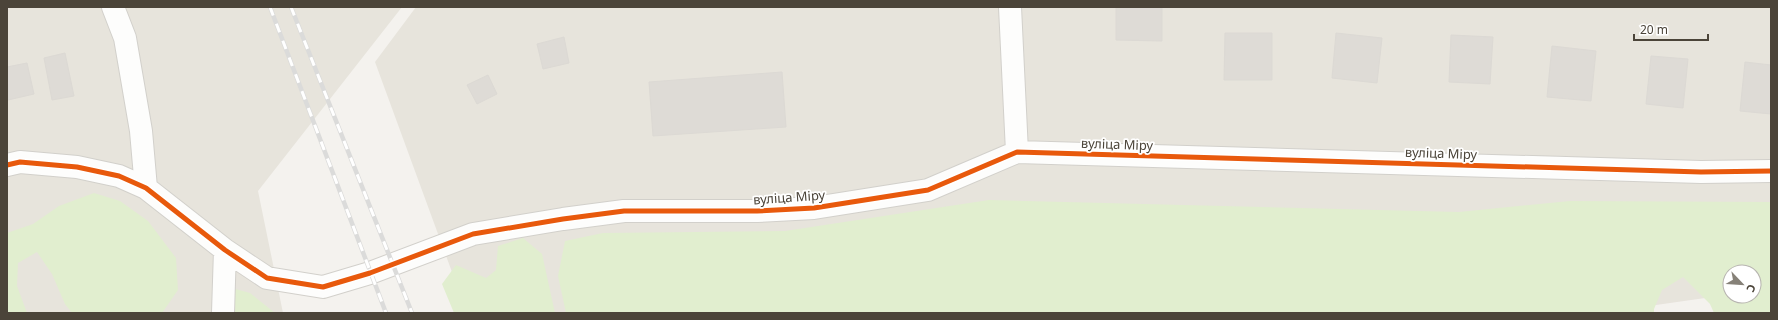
<svg xmlns="http://www.w3.org/2000/svg" width="1778" height="320" viewBox="0 0 1778 320" font-family="'Noto Sans',sans-serif">
  <style>
    .residential { fill: #e7e4dc }
    .green { fill: #e1eecf; fill-rule: evenodd }
    .building { fill: #dedbd6; stroke: #dcd9d4 }
    .lines { fill: none; stroke-linecap: round; stroke-linejoin: round }
    .minor-casing { stroke: #d2d0cb; stroke-width: 24 }
    .minor { stroke: #fdfdfc; stroke-width: 22 }
    .rail-casing { stroke: #dbdbda; stroke-width: 4.5 }
    .rail { stroke: #fff; stroke-width: 3; stroke-dasharray: 9; stroke-linecap: butt }
    .cycleway-casing { stroke: #fff; stroke-width: 8 }
    .cycleway { stroke: #e8590c; stroke-width: 5 }
    .labels { text-anchor: middle; stroke-width: 3.5; stroke-linejoin: round; paint-order: stroke }
    .street-label { font-size: 13px; fill: #4b4439; stroke: #fff }
  </style>
  <rect width="100%" height="100%" fill="#f4f2ee"/>
  <path class="residential" d="M7,7H402L258,191L283,313H7Z
    M416,7H1771V271L1730,272L1705,298L1600,313H467L375,62Z"/>
  <path class="green" d="M94,193L120,201L148,221L176,258L178,290L162,313H72L65,304L52,274L37,252L18,263L17,286L27,313H7V233L33,224L59,206Z
    M989,200L1459,212L1570,201L1771,202V313H1714L1710,304L1683,277L1662,290L1654,309V313H566L558,276L565,241L603,233L785,231ZM1730,272H1754V296H1730Z
    M523,238L542,254L555,313H454L442,284L456,265L486,278L496,270L498,246Z
    M228,287L250,293L275,313H214Z"/>
  <path class="building" d="M1116,7H1162V41L1116,40Z
    M1225,33H1272V80H1224Z
    M1336,33L1382,38L1377,83L1332,78Z
    M1451,35L1493,37L1490,84L1449,82Z
    M564,37L569,63L543,69L537,44Z
    M1552,46L1596,51L1591,101L1547,97Z
    M65,53L74,96L52,100L44,58Z
    M1651,56L1688,59L1683,108L1646,104Z
    M1745,62L1771,65V114L1740,111Z
    M27,63L34,94L8,100L7,67Z
    M782,72L786,127L653,136L649,82Z
    M488,75L497,94L477,104L467,85Z"/>
  <g class="lines">
    <g class="minor-casing">
      <path id="minor" d="M113,7L125,38L141,131L146,188
        M1010,7L1017,152
        M7,165L20,162L77,167L119,176L146,188L225,250L267,278L323,287L370,273L473,234L563,219L624,211H757L814,208L928,190L1017,152L1701,172L1771,171
        M223,313L225,250"/>
    </g>
    <use href="#minor" class="minor"/>
    <g class="rail-casing">
      <path id="rail" d="M270,7L386,313
        M291,7L412,313"/>
    </g>
    <use href="#rail" class="rail"/>
    <g class="cycleway-casing">
      <path id="cycleway" d="M7,165L20,162L77,167L119,176L146,188L225,250L267,278L323,287L370,273L473,234L563,219L624,211H757L814,208L928,190L1017,152L1701,172L1771,171"/>
    </g>
    <use href="#cycleway" class="cycleway"/>
  </g>
  <g class="labels">
    <g class="street-label">
      <text transform="translate(1117 144) rotate(2)" y="5">вуліца Міру</text>
      <text transform="translate(1441 153) rotate(2)" y="5">вуліца Міру</text>
      <text transform="translate(789 197) rotate(-4)" y="5">вуліца Міру</text>
    </g>
  </g>
  <rect width="1778" height="320" fill="none" stroke="#4b4439" stroke-width="16"/>
  <g transform="translate(1742 284) rotate(115)"><circle r="19" fill="#ffffff" stroke="#b7b4b0"/>
  <path d="M0-3L7 15L0 10L-7 15Z" fill="#868178"/>
  <text y="-6" font-size="11" font-weight="bold" text-anchor="middle" fill="#4b4439">С</text>
  </g>
  <path d="M1634 34v6h74v-6" fill="none" stroke="#4b4439" stroke-width="2"/>
  <text x="1640" y="34" font-size="12" fill="#4b4439" stroke="#ffffff" stroke-width="3" paint-order="stroke">20 m</text>
</svg>
